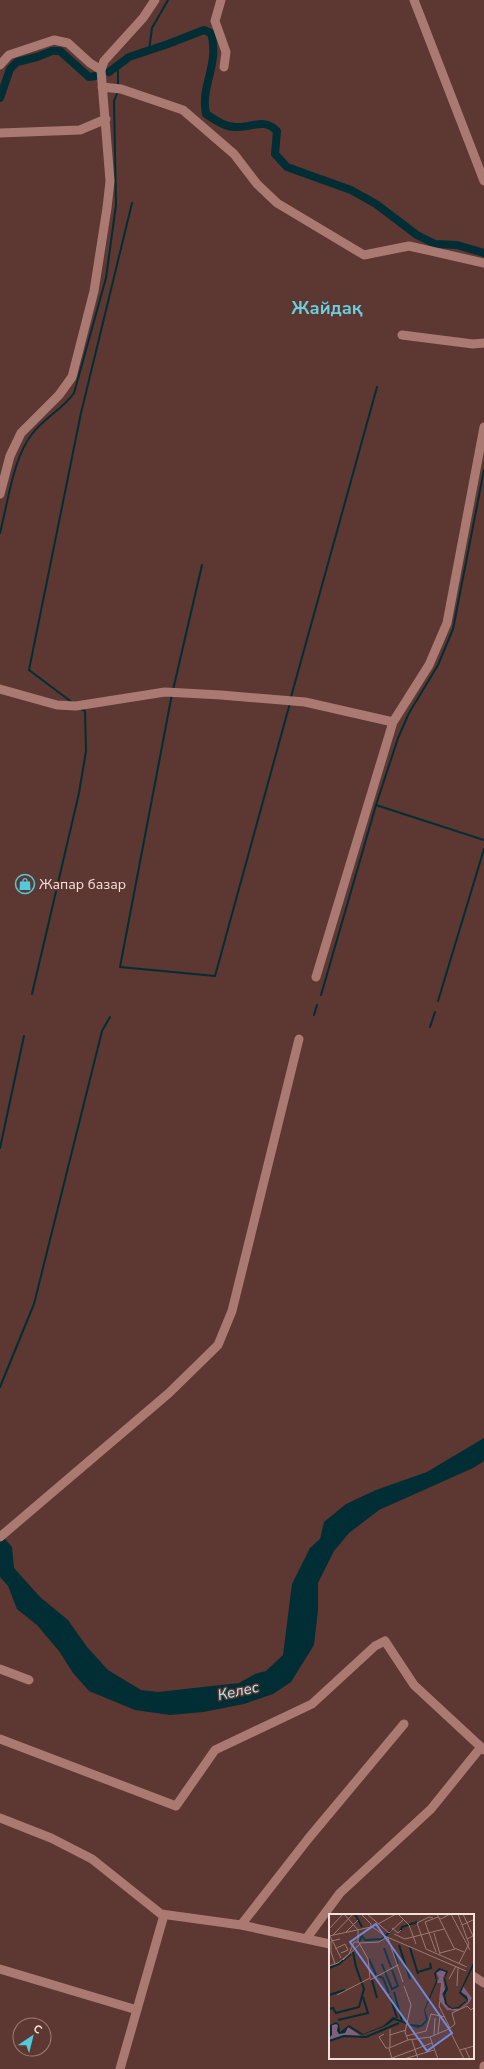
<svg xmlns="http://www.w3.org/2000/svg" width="484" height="2069" viewBox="0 0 484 2069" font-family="'Nunito Sans',sans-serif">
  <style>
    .water { fill: #002e34 }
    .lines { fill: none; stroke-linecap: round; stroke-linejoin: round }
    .stream { stroke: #002e34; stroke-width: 2 }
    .canal { stroke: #002e34; stroke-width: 8 }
    .minor { stroke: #aa7971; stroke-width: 9 }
    .labels { text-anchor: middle; stroke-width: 3; stroke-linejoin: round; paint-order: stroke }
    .poi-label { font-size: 14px; fill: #f7dfdb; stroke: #5d3731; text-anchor: start }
    .water-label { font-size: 15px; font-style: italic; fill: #aeeff9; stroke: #5d3731 }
    .district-label { font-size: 18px; font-weight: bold; fill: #67d1e1; stroke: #5d3731 }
    .inset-river { fill: none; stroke: #002e34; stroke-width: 2 }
    .inset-road { fill: none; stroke: #9b7a75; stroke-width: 1 }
    .view { fill: #7488d9; fill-opacity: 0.15; stroke: #7488d9; stroke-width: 2 }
    .inset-edge { fill: none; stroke: #f7dfdb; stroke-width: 2 }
  </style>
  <rect width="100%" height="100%" fill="#5d3731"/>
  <path class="water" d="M484,1438V1461L473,1468L379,1510L349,1533L334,1551L318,1583V1610L314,1645L291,1682L273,1694L244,1704L203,1712L170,1715L135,1710L89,1691L73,1673L59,1651L37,1625L17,1609L8,1586L0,1577V1534L12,1547L14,1568L40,1597L68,1620L87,1647L108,1670L141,1690L158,1692L239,1683L255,1674L266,1671L283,1655L292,1584L310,1548L320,1539L324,1522L346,1504L376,1490L427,1472Z"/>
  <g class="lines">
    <path class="stream" d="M149,50L152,28L168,0
      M118,65V86
      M484,470L453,629L438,665L409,713L398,738L376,805L484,840
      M0,533C8,502 13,458 32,434C44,418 63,409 74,393L106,278L116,205L114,101L118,91
      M173,690L202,565
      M172,694L120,967L215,976L290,703
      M291,697L377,387
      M73,703L29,670L81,413L132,203
      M32,994L79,793L86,751L85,711L81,709
      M321,995L376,805
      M438,1001L484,849
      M314,1015L317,1005
      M430,1027L435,1012
      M0,1148L24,1036
      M0,1387L34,1304L102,1031L110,1017"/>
    <path class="canal" d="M109,72L129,57L168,44L204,30L211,33C220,65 200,85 206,114C215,120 226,128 238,127C253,127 264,118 277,131L275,154L287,167L351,190L376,204L417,235L435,244L457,245L484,253
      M0,98L10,69L17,62L37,57L52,51H60L89,77L96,76"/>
    <path class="minor" d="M221,0L215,21L226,52L224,67
      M414,0L484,181
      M0,65L9,55L54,40L68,43L90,63L101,70
      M102,87L121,89L183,110L234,154L257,184L277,203L364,255L409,246L484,263
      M0,133L80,130L106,119
      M402,335L473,344L484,343
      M0,494L10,456L21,433L59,395L72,377L94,291L107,208L110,181L101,70L104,61L143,18L155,0
      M0,689L57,705L76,706L165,692L221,695L305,702L393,722
      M316,977L393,722L429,665L447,623L484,427
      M0,1537L169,1393L218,1345L232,1311L299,1039
      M0,1669L29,1680
      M0,1739L176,1806L215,1750L312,1704L375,1646L385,1641L414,1685L484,1750
      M0,1818L51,1838L92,1859L161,1914L241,1925L330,1944
      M241,1925L308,1839L404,1724
      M306,1939L340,1893L431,1809L481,1747
      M0,1969L137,2010
      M473,1976L484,1983
      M120,2069L164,1915
      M484,2069V2066"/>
  </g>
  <defs>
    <g id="shop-ring" transform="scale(1)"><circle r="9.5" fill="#5d3731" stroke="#53cadc" stroke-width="1.5"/><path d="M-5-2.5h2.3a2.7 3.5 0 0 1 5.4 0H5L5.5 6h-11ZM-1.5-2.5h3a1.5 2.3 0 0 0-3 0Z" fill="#53cadc"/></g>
  </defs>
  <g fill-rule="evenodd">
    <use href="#shop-ring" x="25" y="884"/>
  </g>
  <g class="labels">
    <g class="poi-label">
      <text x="39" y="889">Жапар базар</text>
    </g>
    <g class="water-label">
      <text transform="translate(238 1691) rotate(-12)" y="5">Келес</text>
    </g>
    <g class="district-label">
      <text x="327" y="314">Жайдақ</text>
    </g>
  </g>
  <g transform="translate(329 1914)">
    <rect width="145" height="145" fill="#5d3731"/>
    <path d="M112,56L117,58L114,64L116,76L113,80L119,94L130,95L139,88L138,82L132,78L134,72L143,84L140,89L128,97L118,96L110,86L112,69H108L110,64L107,59ZM7,110L9,111L10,120L17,117L19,113L32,122L17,121L0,126L3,111Z" fill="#7f5f7d"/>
    <path d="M145,47V51L132,78L138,83L139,86L130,94L123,95L116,90L114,79L117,74L115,65L117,58L111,56L107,59L108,68L96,96L99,106L94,112L89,114L65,106L57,112L33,121L19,113L16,119L10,120L8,117L9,111L7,110L3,111V121L0,124L1,111L7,108L10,110L11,118L20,111L34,120L54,112L64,103L80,110L92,111L97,106L95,96L107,67L105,59L110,54L119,57L116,64L119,75L116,81L118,90L123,94L129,93L138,86L130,79Z" fill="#002e34"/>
    <path class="inset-river" d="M26,0L33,13M71,17L73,13L88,8M30,28L33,22L36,26L53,25L63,16M70,31L81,65M63,32L69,50M55,34L62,53M81,34L89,60M40,45L47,61M53,50L63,75L69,72L63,56M0,54L10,50L22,40M89,58L102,54L101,49M49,62L54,64L60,79M43,66L48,84M65,78L73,107M0,81L16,76M61,82L68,104M0,95L4,94L7,99L30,93L35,75L27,53L24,38M9,106L39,99L34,83M0,127L15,122L37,123L70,109"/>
    <path class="inset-road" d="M38,0L60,19L74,6M69,0L80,11L87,30M108,0L125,34L135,38M122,0L141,36M129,0L140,30L130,49M134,0L144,22L138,25M104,4L100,3L88,9L97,35L138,53M110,4L112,5L121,0M49,10L67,0M133,11L144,6M42,12L59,24L74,68M63,14L69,19L72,16M0,15L14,0M17,18L29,6M105,19L111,40M65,20L76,25L115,15M4,21L24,0M0,22L42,13V10L32,0M1,22L12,44M58,23L137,57M30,29L50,28L58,23M6,35L16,30L19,36L12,39M107,38L96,8L109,3M111,39L126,35M14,46L31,30M6,50L2,38V27L11,25M0,52L9,49L20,40L25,28H29M120,65L127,52M41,66L69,51M75,72L82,91L76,118L79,126M128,72L129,53M8,81L41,64L39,45L29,27V16L15,0M111,87L110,92L121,114M61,115V133M120,115L126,110L123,99L138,92L142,96L145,93M109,119L111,102M55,120L50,123L57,134H60M61,121L77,116M105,121L106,104M77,122L97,117L102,100L116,103M101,123L109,145M83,126L89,145M136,134L141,145M131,136L145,132M63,144L103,129M63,145L60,134L79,126L101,123L120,115L135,145M75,145L105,136"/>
    <path class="view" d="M47,10L123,119L98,137L21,28Z"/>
    <rect width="145" height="145" class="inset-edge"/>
  </g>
  <g transform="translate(32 2037) rotate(35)"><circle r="19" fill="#5d3731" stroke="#9b7a75"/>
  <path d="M0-3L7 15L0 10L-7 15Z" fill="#53cadc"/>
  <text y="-6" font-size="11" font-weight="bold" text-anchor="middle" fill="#f7dfdb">С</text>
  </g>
</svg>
